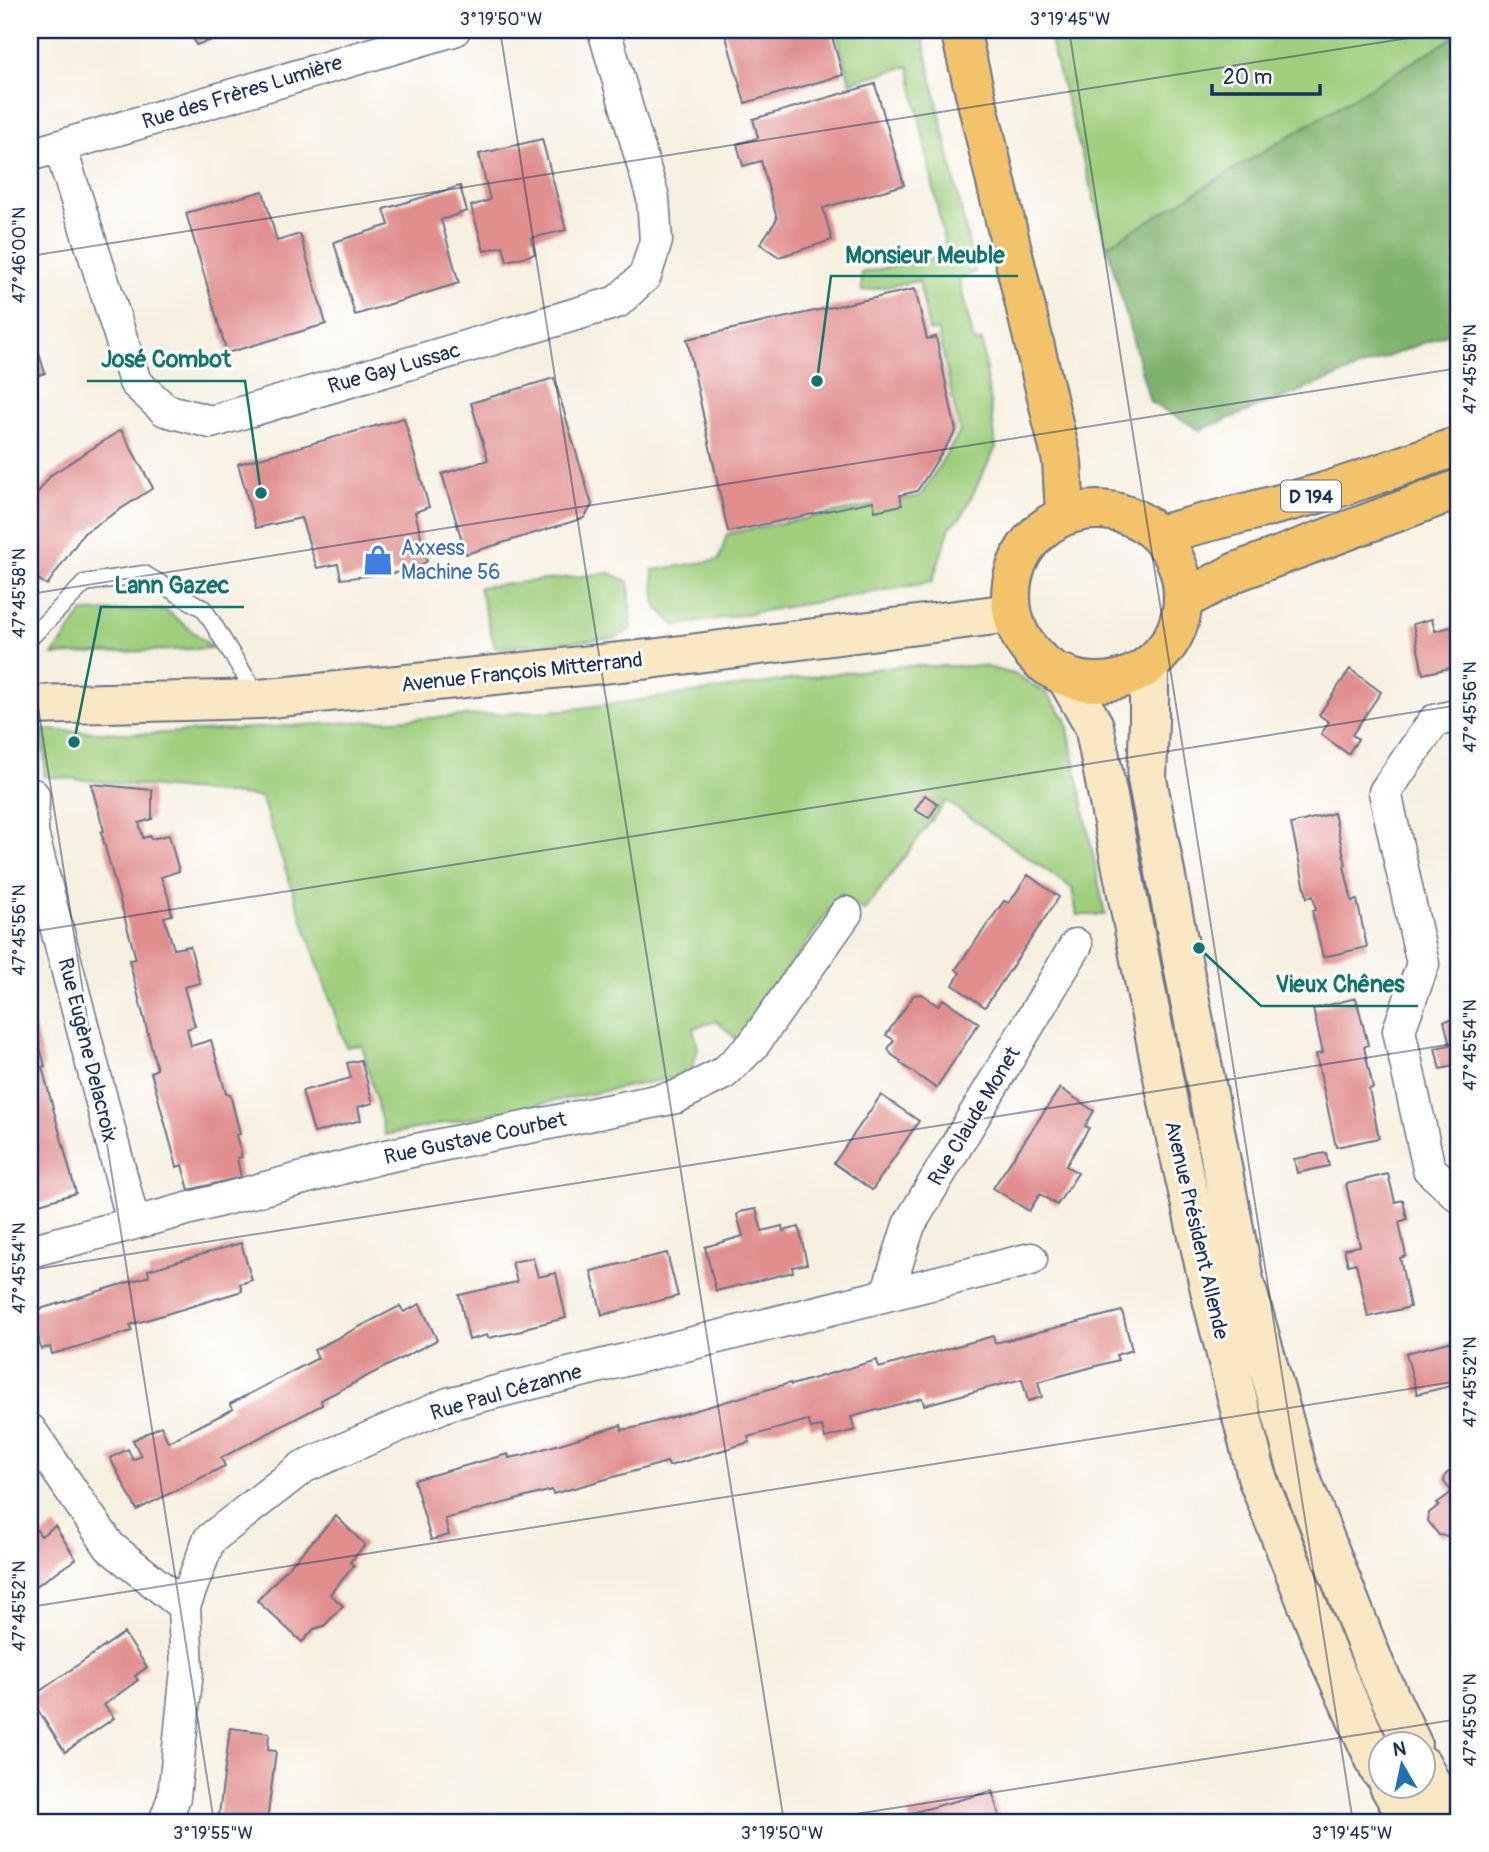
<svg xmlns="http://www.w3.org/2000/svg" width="1489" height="1852" viewBox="0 0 1489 1852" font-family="Pangolin,sans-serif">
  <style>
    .green { fill: #9fcf7d; stroke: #5d7f6e; stroke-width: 2 }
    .forest { fill: #7fb26c; stroke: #4d7065; stroke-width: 2 }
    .building { fill: #e08f8d }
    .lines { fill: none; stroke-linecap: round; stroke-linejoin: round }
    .lane-casing { stroke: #68738c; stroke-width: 19 }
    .street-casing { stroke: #68738c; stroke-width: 35 }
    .secondary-casing { stroke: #68738c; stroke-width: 42 }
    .primary-casing { stroke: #68738c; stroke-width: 42 }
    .lane { stroke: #fff; stroke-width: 16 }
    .street { stroke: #fff; stroke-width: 32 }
    .secondary { stroke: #fae7c3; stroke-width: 38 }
    .primary { stroke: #f2c36a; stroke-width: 38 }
    .ticks { fill: none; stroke: #1b2f5e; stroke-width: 2; stroke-opacity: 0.45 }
    .labels { text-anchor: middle; stroke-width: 6; stroke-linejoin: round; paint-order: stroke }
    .shield { fill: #fff; stroke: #5f6d8e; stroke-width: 2 }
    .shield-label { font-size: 19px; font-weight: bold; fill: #1b2f5e }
    .street-label { font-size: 21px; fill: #1b2f5e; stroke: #fff }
    .shop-label { font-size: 21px; fill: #366cbe; stroke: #fff; text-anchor: start }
    .leader { fill: none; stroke: #0f766e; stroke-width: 2.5 }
    .callout-dot { fill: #0f766e; stroke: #fff; stroke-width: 2.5 }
    .callout-label { font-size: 23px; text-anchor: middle; font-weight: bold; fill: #0f766e; stroke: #fff; stroke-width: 6; stroke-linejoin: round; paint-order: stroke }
    .neatline { fill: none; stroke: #1b2f5e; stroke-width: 2.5 }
    .ticks-label { font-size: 18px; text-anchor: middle; fill: #1b2f5e }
  </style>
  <rect width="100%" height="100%" fill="#fff"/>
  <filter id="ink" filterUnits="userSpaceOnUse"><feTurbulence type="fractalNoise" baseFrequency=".0143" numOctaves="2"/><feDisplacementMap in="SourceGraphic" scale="14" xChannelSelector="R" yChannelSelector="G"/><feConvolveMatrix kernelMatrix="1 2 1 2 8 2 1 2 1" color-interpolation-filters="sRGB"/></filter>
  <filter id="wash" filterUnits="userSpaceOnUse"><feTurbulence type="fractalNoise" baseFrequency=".00686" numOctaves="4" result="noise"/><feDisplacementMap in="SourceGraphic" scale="28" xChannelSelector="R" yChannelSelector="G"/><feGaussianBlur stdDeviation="1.57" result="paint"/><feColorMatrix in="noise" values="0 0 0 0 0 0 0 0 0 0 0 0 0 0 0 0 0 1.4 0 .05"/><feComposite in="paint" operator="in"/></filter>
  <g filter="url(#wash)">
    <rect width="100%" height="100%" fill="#f6f0e0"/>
    <path class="green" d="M836,30H921L975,272L959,280L974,342L982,341L996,447L962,516L950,527L932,582L676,626L656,606L653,570L719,560L727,534L920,496L960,432L938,331H929L919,281L862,291L861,273L947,255L909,66L850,82Z
      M1047,30H1459V34L1107,246Z
      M610,573L629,582L631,629L616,638L495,648L479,587Z
      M166,610L213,648L53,655L83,612Z
      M903,666H983L1017,675L1046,693L1066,719L1105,915H1077L1072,888L946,801L864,911L841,894L738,1041L717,1021L693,1028L698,1049L690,1074L385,1135L362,1045L346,1047L261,797L44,776L45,761L42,730L150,734L566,710L840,673Z"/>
    <path class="forest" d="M1459,34V329L1200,430L1150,402L1107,246Z"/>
    <g id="blocks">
      <path class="building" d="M191,30H244L196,45Z
        M724,30H830L843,75L745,103Z
        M875,84L904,185L823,208L832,240L779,257L760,244L777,219L761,161L743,166L737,144L758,138L753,119Z
        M542,139L566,230L531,238L535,254L507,261L503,246L484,251L471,206L490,200L479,154Z
        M460,186L467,211L441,220L459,283L355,315L334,242L389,225L384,209Z
        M263,191L277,241L300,234L326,324L227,353L186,213Z
        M915,289L927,339L936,337L956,431L917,491L900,495L902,505L875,511L873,501L728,532L687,339Z
        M30,324L45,373L30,378Z
        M554,378L592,505L584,518L466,554L442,474L488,460L471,403Z
        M404,418L429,507L415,512L427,561L411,571L341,579L338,564L317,568L301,518L256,528L238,464Z
        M121,430L153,488L84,533L47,585L30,574V503L51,475Z
        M1432,619L1435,631L1459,625V666L1423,674L1413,624Z
        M1350,669L1381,692L1352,735L1358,739L1348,754L1321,734L1329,722L1319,715Z
        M91,784L152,790V819L139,823L143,838L150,836L151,839L169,835L179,871L161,877L168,896L172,915L164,917L174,949L190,946L200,983L184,987L195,1026L187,1029L191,1046L211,1040L226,1094H230L240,1134L236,1135L242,1157L237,1158L241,1177L189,1190L182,1165L177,1167L151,1072L157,1069L129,960L136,959L101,832L104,831Z
        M925,795L938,804L929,818L915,810Z
        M1334,813L1346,865L1344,866L1352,901L1357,900L1367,947L1323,957L1312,911L1316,910L1313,896L1307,898L1291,824Z
        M1028,875L1059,897L985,1007L953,985L960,973L956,969L1004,901L1009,903Z
        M922,994L938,1006L943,999L979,1023L936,1088L900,1063L901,1061L892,1055L888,1049L894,1040L886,1035L914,995Z
        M1356,998L1368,1045L1364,1047L1373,1088L1369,1089L1379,1138L1336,1147L1316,1054L1323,1053L1313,1009Z
        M30,1010L45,1066L42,1067L76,1193L36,1205L30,1188Z
        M1459,1018V1065L1440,1069L1435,1048L1450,1045L1444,1021Z
        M361,1060L373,1103L358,1107L361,1120L314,1133L302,1091L351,1078L347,1063Z
        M1060,1088L1094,1111L1085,1126L1089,1128L1066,1166L1078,1173L1057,1205L1040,1194L1029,1211L993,1188Z
        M881,1095L919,1121L872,1190L834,1163Z
        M1326,1153L1329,1166L1297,1173L1294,1159Z
        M1388,1174L1395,1202L1403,1200L1407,1219L1399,1222L1406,1256L1400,1258L1410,1307L1368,1317L1356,1263L1348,1265L1344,1249L1360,1246L1346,1184Z
        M756,1209L762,1231L782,1226L783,1231L799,1227L807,1264L792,1267L793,1272L716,1291L705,1247L743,1236L737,1215L740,1212Z
        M241,1243L252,1280L240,1284L242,1291L130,1325L132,1331L52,1354L50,1347L41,1349L38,1337L30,1339V1312L149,1276L148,1270Z
        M667,1253L678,1296L602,1315L591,1271Z
        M533,1258L538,1277L556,1273L566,1318L528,1327L522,1331L488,1338L487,1335L469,1340L459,1295L517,1282L512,1262Z
        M420,1304L437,1340L321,1400L322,1405L221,1458L225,1466L137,1510L110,1458L128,1449L133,1460L141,1456L133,1440L161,1426L168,1442L233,1409L230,1404L318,1358L314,1350L400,1306L404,1312Z
        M1122,1311L1132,1350L1116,1355L1118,1360L1038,1382L1042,1397L1028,1401L1022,1379L924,1405L922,1398L851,1417L855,1430L825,1438L822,1426L811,1428L808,1420L748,1437L750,1442L669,1466L667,1462L553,1494L552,1490L445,1519L449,1535L431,1540L414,1480L508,1454L509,1458L524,1455L621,1425L622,1430L638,1427L790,1383L791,1385L877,1360L879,1368L993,1336L995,1343Z
        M1457,1340L1459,1343V1384L1417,1394L1406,1353Z
        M1459,1464V1533L1456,1529L1447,1536L1439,1535L1428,1521L1429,1513L1439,1505L1437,1503L1452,1492L1444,1482L1445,1475Z
        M336,1516L365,1545L350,1562L354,1566L330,1594L343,1606L324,1626L314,1629L302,1642L257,1601Z
        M55,1526L76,1559L30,1590V1535L37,1530L41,1536Z
        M124,1633L147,1667L135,1676L138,1680L104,1705L114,1718L65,1752L30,1698Z
        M230,1728L269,1733L268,1750L276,1751L267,1822H218Z
        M992,1791L1001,1822H910L908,1814Z"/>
    </g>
  </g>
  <g filter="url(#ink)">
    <use href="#blocks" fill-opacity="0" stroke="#68738c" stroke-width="2"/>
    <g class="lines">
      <g class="lane-casing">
        <path id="lane" d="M30,638L85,583L144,574L204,609L258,697"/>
      </g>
      <g class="street-casing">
        <path id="street" d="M60,147L135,382L165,410L211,422L617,302L645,276L656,241L653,198L604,30
          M30,155L454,30
          M1459,715L1434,721L1385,792L1423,964L1399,1030L1429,1169L1459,1196
          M33,795L32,833L133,1222
          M30,1251L382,1157L676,1097L724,1073L753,1045L846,913
          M887,1294L909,1225L1076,945
          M30,1430L110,1547L184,1606
          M165,1822L174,1797L187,1670L184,1606L209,1540L303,1467L448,1404L1031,1259"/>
      </g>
      <g class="secondary-casing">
        <path id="secondary" d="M1149,666V721L1147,779L1244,1280L1298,1471L1376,1668L1412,1744
          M1065,675L1094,726L1169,1107L1212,1299L1258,1480L1329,1658L1380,1771
          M30,705L260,699L650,659L1011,613
          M1422,1765L1450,1822
          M1389,1786L1410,1822"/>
      </g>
      <g class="primary-casing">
        <path id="primary" d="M960,30L1062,461L1065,515
          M1011 596a86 86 0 1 1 172 0a86 86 0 1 1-172 0Z
          M1159,535C1213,520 1267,508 1321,493C1368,479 1413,461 1459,446
          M1184,600L1236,572L1459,489"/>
      </g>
      <use href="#lane" class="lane"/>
      <use href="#street" class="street"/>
      <use href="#secondary" class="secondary"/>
      <use href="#primary" class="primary"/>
    </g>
  </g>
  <path class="ticks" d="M500,30L784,1822M1069,30L1353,1822M30,256L1459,30M30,594L1459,368M30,656L214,1822M30,932L1459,705M30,1270L1459,1043M30,1607L1459,1381M805,1822L1459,1719"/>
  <defs>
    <g id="shop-bare" transform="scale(2.415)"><path d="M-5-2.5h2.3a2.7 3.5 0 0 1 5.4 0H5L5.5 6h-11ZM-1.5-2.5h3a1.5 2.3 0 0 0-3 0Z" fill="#3f7fe0" stroke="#fff" stroke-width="2.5" paint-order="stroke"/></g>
  </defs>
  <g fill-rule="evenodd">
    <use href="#shop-bare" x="378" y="560"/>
  </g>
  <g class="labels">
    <rect class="shield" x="1281" y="480.5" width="60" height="31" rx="5"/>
    <g class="shield-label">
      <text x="1311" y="503">D 194</text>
    </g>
    <g class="street-label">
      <text transform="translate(242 92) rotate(-17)" y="7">Rue des Frères Lumière</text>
      <text transform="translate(394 368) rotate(-16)" y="7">Rue Gay Lussac</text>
      <text transform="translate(522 672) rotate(-6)" y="7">Avenue François Mitterrand</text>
      <text transform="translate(88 1050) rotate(76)" y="7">Rue Eugène Delacroix</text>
      <text transform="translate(974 1116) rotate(-59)" y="7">Rue Claude Monet</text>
      <text transform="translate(475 1138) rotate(-12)" y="7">Rue Gustave Courbet</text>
      <text transform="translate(1197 1230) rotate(77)" y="7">Avenue Président Allende</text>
      <text transform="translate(506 1392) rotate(-16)" y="7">Rue Paul Cézanne</text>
    </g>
    <g class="shop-label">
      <text x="401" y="555">Axxess<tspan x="401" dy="24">Machine 56</tspan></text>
    </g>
  </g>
  <path class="leader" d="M817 381L831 276H1018M261 493L245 381H87M74 742L101 607H244M1199 948L1261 1006H1418"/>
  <g class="callout-dot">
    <circle cx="817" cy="381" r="7"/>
    <circle cx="261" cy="493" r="7"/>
    <circle cx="74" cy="742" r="7"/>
    <circle cx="1199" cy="948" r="7"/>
  </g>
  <g class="callout-label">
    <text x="925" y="263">Monsieur Meuble</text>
    <text x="166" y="367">José Combot</text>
    <text x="172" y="593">Lann Gazec</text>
    <text x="1340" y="992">Vieux Chênes</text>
  </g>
  <rect width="1489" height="1852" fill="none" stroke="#fff" stroke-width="77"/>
  <g transform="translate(1402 1765) rotate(351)"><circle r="33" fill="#ffffff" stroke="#a4acbf" stroke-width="2"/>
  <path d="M0-5L12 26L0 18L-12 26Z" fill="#1f6fb2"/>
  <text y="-10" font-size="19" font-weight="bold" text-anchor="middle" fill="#1b2f5e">N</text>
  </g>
  <path d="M1212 84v10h108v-10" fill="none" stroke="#1b2f5e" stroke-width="3.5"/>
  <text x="1223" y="84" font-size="21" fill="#1b2f5e" stroke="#ffffff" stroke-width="5" paint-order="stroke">20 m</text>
  <rect x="38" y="38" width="1412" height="1776" class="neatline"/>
  <g class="ticks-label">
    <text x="501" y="25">3°19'50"W</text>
    <text x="1070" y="25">3°19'45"W</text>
    <text transform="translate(19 255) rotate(-90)" y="6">47°46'00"N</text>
    <text transform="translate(1470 369) rotate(-90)" y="6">47°45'58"N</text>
    <text transform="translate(19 593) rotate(-90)" y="6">47°45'58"N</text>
    <text transform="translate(1470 707) rotate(-90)" y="6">47°45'56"N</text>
    <text transform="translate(19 930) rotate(-90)" y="6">47°45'56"N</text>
    <text transform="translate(1470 1045) rotate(-90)" y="6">47°45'54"N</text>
    <text transform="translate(19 1268) rotate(-90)" y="6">47°45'54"N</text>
    <text transform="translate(1470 1382) rotate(-90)" y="6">47°45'52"N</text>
    <text transform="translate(19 1606) rotate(-90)" y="6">47°45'52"N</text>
    <text transform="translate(1470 1720) rotate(-90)" y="6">47°45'50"N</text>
    <text x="213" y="1839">3°19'55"W</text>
    <text x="782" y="1839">3°19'50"W</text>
    <text x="1352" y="1839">3°19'45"W</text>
  </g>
</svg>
